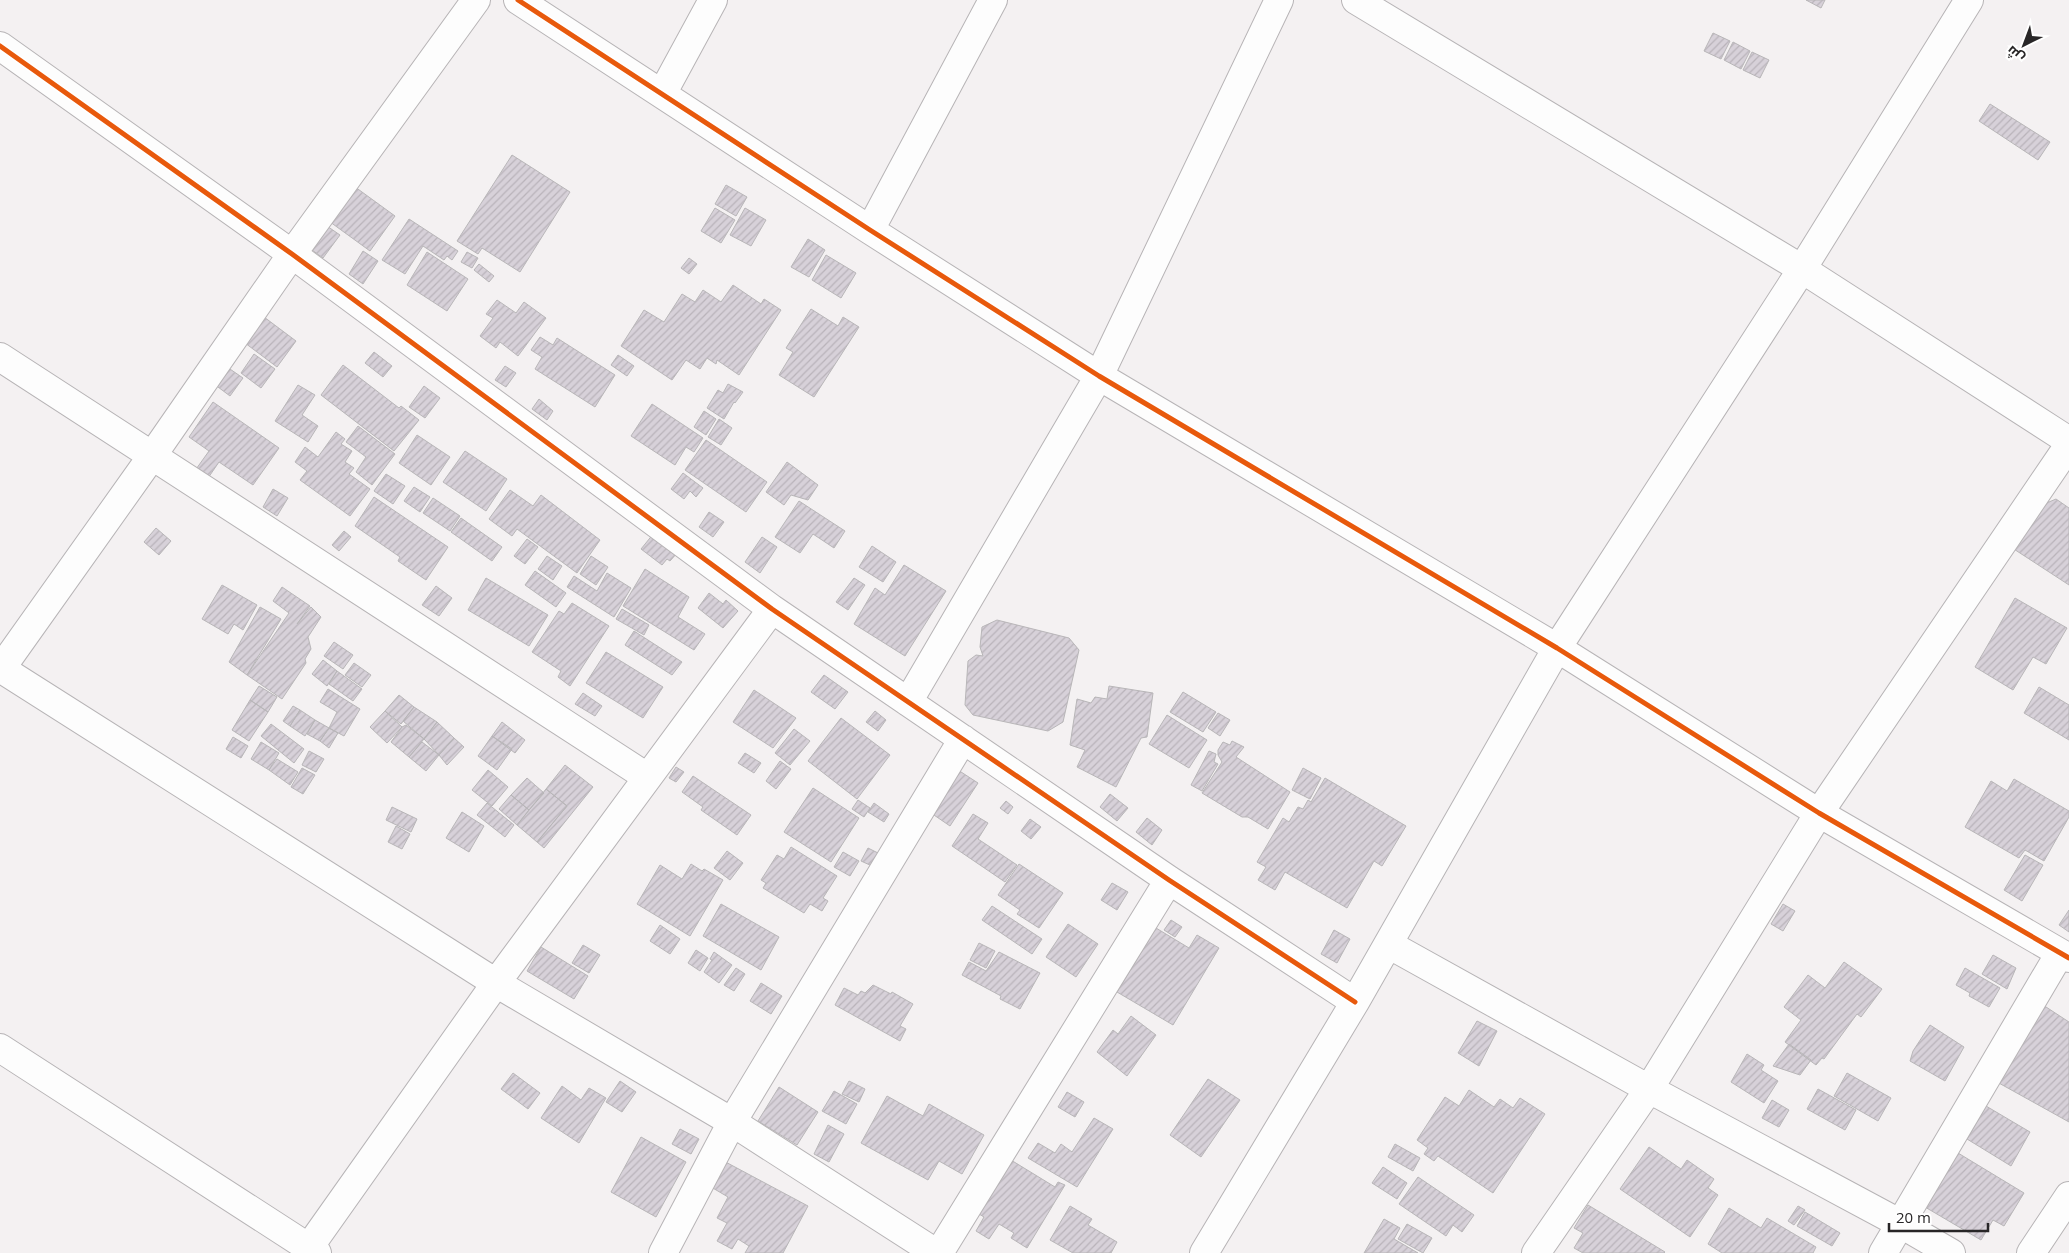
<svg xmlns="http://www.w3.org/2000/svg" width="2069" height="1253" viewBox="0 0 2069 1253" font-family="'Open Sans',Cairo,sans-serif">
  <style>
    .building { fill: url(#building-hatch); stroke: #b8b6b8 }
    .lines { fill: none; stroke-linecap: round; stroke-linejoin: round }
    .street-casing { stroke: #b7b4b6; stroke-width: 30 }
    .street { stroke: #fdfdfd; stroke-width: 28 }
    .cycleway-casing { stroke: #fff; stroke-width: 8 }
    .cycleway { stroke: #e8590c; stroke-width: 5 }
  </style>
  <defs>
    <pattern id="building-hatch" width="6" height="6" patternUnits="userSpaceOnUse" patternTransform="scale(1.25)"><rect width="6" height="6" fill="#d7d1d9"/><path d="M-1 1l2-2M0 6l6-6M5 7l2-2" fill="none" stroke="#b9b3ba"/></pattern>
  </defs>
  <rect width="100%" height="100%" fill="#f4f1f2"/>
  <path class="building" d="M1806,0H1825L1821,8Z
    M1713,33L1730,41L1721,59L1704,51Z
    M1733,42L1750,51L1741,69L1724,60Z
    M1752,52L1769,60L1760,78L1743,70Z
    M1990,104L2050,142L2038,160L1979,121Z
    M512,155L570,192L520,272L482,248L478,254L457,241Z
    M351,184L395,216L370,251L326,219Z
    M726,185L747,197L736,216L715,204Z
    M715,208L735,220L721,243L701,231Z
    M745,208L766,220L751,246L730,235Z
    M409,219L458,251L452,260L447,256L444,260L423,246L405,274L382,260Z
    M324,224L340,235L323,258L308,247Z
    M808,239L825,250L809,277L791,267Z
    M363,251L378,261L363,284L349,274Z
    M427,252L468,279L447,311L407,285Z
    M467,252L478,258L472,268L461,262Z
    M826,255L856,273L841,298L812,280Z
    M689,258L697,264L689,274L681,268Z
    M479,264L494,276L489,282L474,270Z
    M733,285L761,304L764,299L781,310L739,375L717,360L716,364L707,358L700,369L686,360L672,380L621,346L644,310L664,322L682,294L695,302L703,290L721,302Z
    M497,300L516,313L524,302L546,318L518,356L500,342L496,348L480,336L493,318L486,314Z
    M811,309L838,326L843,317L859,327L814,397L779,375L793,352L786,348Z
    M264,317L296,341L277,367L245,343Z
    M540,337L553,345L557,338L615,375L595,407L535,369L542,357L531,350Z
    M374,352L392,366L383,377L365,363Z
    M254,354L275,369L261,388L241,373Z
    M618,355L634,366L627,376L611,365Z
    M343,365L399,408L401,406L419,420L394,451L321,395Z
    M505,366L516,373L506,387L495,380Z
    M227,367L243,378L230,396L214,384Z
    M728,384L743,392L735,403L734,402L724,419L707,408L718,390L723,393Z
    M298,385L315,395L302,415L318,426L308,442L275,421Z
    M424,386L440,398L425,418L409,407Z
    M539,399L553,411L547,420L532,409Z
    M213,402L279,448L253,485L219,462L206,481L194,472L209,451L189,437Z
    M652,404L703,438L694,452L686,447L675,465L631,436Z
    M704,411L716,419L706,435L694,427Z
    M719,419L732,428L721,445L708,437Z
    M358,426L395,454L372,485L356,472L366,457L346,442Z
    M336,432L345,439L341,444L352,451L345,462L354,468L349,474L370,489L350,516L300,480L307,471L295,462L305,447L318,457Z
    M417,435L450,457L431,485L399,463Z
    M706,440L767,482L746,512L685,470Z
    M465,451L507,479L486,511L443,482Z
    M787,462L818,485L808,500L791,495L784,505L766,492Z
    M683,473L703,488L696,497L690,491L684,499L671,489Z
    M386,474L405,486L393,504L374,491Z
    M414,487L430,497L420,512L404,501Z
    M273,489L288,498L277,516L263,507Z
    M510,490L533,506L541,495L600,540L577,573L517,529L512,536L489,519Z
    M374,497L448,547L426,580L398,561L400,557L355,526Z
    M2029,497L2049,502L2056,499L2069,508V585L2000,540Z
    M433,498L460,516L450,531L423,513Z
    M799,501L845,531L834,548L813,534L800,553L775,537Z
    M709,512L724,522L713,537L699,527Z
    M461,518L502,547L492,561L451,532Z
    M156,528L171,541L159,555L144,542Z
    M344,531L351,537L339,551L332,545Z
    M654,533L678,552L670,561L667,559L662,565L641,549Z
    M762,537L777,547L760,573L745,562Z
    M527,539L538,547L525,564L514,556Z
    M872,546L896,562L883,582L859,567Z
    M547,556L562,566L553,580L538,569Z
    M591,556L608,567L596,585L580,574Z
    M904,565L946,591L905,656L854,624L875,588L885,595Z
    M645,569L689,597L678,617L705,634L694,650L623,606Z
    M535,571L566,593L556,607L525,585Z
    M607,573L631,588L614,617L567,587L574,576L597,591Z
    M486,578L548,615L529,646L468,610Z
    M854,578L865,585L848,610L836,602Z
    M222,585L257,605L243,630L234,624L228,634L202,619Z
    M436,586L452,598L439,616L422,605Z
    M282,587L310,606L297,624L311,607L321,617L308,637L311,649L305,659L306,663L282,699L247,675L289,613L273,601Z
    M709,593L723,604L726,600L738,611L723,628L698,608Z
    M2015,598L2067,628L2046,664L2033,657L2013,690L1975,667Z
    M572,603L609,626L570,686L558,677L561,671L532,652L559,611L564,614Z
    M260,607L281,619L247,675L229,662Z
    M622,609L649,625L644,635L616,619Z
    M997,620L1069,638L1079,650L1063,722L1048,731L973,715L965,705L968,661L976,655L983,656L980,647L982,627Z
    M634,631L682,662L672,675L625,645Z
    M334,642L353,655L343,669L324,656Z
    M606,652L663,687L643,718L586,683Z
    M323,660L337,671L327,686L312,674Z
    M354,663L371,675L362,687L345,675Z
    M337,671L362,689L353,701L329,684Z
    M824,675L848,692L835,709L811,692Z
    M259,686L277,697L268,712L250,700Z
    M1109,686L1153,693L1147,737L1141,738L1116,787L1077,767L1085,750L1070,745L1077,699L1091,703L1095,697L1107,699Z
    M2039,687L2069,705V740L2024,713Z
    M328,689L360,709L344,736L329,728L337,712L320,702Z
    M754,690L796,718L773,748L733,722Z
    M1183,692L1216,712L1203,732L1170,712Z
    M583,693L602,706L595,716L575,704Z
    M399,695L414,707L401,724L385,711Z
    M250,700L268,712L249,741L232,730Z
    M293,706L300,710L290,726L283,721Z
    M414,707L437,722L424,739L403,721Z
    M300,710L315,720L305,736L290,726Z
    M385,711L402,727L387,743L370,727Z
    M875,711L886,720L878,731L866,722Z
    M1218,713L1230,720L1220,736L1208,728Z
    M1167,715L1207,740L1189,768L1149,744Z
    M841,718L890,755L857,799L808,761Z
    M315,720L329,728L320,741L307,734Z
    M437,722L454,738L439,755L424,739Z
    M502,722L525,740L515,753L492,736Z
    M271,724L304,749L294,763L261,736Z
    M406,725L424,739L409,757L391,742L402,727Z
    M329,728L338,733L329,748L320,741Z
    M794,729L810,741L790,765L775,753Z
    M492,736L512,749L497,770L478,756Z
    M233,737L248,746L241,758L226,749Z
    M454,738L464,747L447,765L439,755Z
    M1232,741L1244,747L1236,757L1290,792L1268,829L1248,817H1242L1202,793L1222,762L1218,755V750L1223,742L1230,745Z
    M261,742L279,753L269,770L251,759Z
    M422,742L439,755L426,771L409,757Z
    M309,751L324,759L316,772L302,765Z
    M1209,751L1216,754L1214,762L1218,764L1202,791L1191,785Z
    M745,753L761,763L754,773L738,763Z
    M277,759L298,772L290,785L269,770Z
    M780,761L791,769L776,789L766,781Z
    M565,765L593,787L544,848L537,842L567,806L546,789Z
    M676,767L684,772L676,782L669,778Z
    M302,768L315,775L303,794L291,787Z
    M1303,768L1321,778L1310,799L1292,790Z
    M488,770L508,787L492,806L472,790Z
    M958,770L978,783L950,826L931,813Z
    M693,776L751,815L737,835L701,810L703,807L682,792Z
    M527,778L544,793L529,810L511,795Z
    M1325,778L1406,826L1382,866L1374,861L1347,908L1285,872L1275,890L1258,880L1266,867L1257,862L1283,818L1289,822L1298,807L1303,809L1308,800L1311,802Z
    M2014,779L2069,811V817L2044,861L2025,850L2019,858L1965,827L1991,781L2007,791Z
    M813,788L859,818L831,862L784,832Z
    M546,789L567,806L537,842L517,825Z
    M1110,794L1128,808L1117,821L1100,807Z
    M511,795L529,810L517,825L499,809Z
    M858,800L870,808L864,817L852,809Z
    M1006,801L1013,807L1008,814L1000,808Z
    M487,803L514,825L505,837L477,815Z
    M874,803L889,814L884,822L868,812Z
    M392,807L417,819L411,832L386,820Z
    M462,812L484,826L469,852L446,838Z
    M973,814L988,823L978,839L1017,865L1005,882L952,846Z
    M1147,818L1162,830L1152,845L1136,832Z
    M1030,819L1041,827L1031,839L1021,831Z
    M396,826L410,834L402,849L388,842Z
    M791,847L837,876L823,898L828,901L822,911L810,904L804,913L763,888L766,883L761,880L777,855L784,859Z
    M868,848L878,853L872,866L861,861Z
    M727,851L743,863L730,880L714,868Z
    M843,852L859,861L850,876L834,867Z
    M2025,855L2043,865L2022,901L2004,890Z
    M691,864L702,871L704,869L723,880L690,936L637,904L660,865L682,879Z
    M1019,864L1063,893L1039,928L1017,914L1020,910L998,895Z
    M1112,883L1128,892L1117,910L1101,900Z
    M721,904L779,937L761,970L703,936Z
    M1783,904L1795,911L1783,931L1771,924Z
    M992,906L1042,939L1032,954L982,920Z
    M2069,910V932L2059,925Z
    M1171,920L1182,927L1175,937L1164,930Z
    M1068,924L1098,944L1076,977L1046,957Z
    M660,925L680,939L670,954L650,941Z
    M1156,928L1189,948L1197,935L1219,948L1173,1025L1117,992Z
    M1334,930L1350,939L1337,963L1321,954Z
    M979,943L995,951L986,968L970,960Z
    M583,945L600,955L589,973L572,963Z
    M541,947L588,976L574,999L527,971Z
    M696,950L708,958L700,971L688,963Z
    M714,952L732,965L719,983L704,972L712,960L710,959Z
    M999,952L1040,973L1020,1009L1000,999L1001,996L962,975L969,962L986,971Z
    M1993,955L2016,968L2007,989L1982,974Z
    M1844,962L1882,989L1861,1017L1857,1014L1824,1059L1822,1058L1816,1065L1785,1042L1801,1020L1784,1007L1808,975L1825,988Z
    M736,968L745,974L734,991L724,985Z
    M1965,968L2000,988L1989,1007L1969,996L1970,993L1956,985Z
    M761,983L782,996L771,1014L750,1001Z
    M873,985L891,994L892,992L913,1004L900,1026L906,1029L900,1041L835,1005L844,988L858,995L861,991L865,993Z
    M2043,1005L2069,1022V1122L1997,1082Z
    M1131,1016L1156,1035L1127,1076L1097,1052L1113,1030L1118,1034Z
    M1477,1021L1497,1031L1479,1066L1458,1053Z
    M1930,1025L1964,1047L1945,1081L1910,1061L1913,1051Z
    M1789,1044L1811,1060L1800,1075L1773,1066Z
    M1747,1054L1764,1065L1761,1070L1778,1081L1764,1103L1731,1082Z
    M513,1073L540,1093L528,1109L501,1089Z
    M1847,1073L1891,1098L1878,1121L1834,1096Z
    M1208,1079L1240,1100L1201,1157L1170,1135Z
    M620,1081L636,1092L622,1112L606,1102Z
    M849,1081L865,1089L859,1102L842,1094Z
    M562,1086L581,1100L589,1088L606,1098L579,1143L541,1118Z
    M779,1087L818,1112L797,1145L758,1121Z
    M1818,1089L1856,1110L1845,1130L1807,1109Z
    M1469,1090L1494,1107L1500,1099L1513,1108L1520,1098L1545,1114L1493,1193L1438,1156L1434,1161L1424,1154L1428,1148L1417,1140L1445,1097L1459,1106Z
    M834,1091L857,1104L846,1124L822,1111Z
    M1067,1092L1084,1102L1075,1117L1058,1107Z
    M887,1096L923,1116L929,1104L984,1135L962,1174L939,1161L928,1180L861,1143Z
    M1772,1100L1789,1110L1779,1127L1762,1118Z
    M1986,1106L2030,1132L2011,1166L1967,1139Z
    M1094,1118L1113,1129L1077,1187L1028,1158L1038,1143L1055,1153L1061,1144L1072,1152Z
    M828,1125L844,1134L829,1162L814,1154Z
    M680,1129L699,1139L691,1154L672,1144Z
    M641,1137L686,1162L656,1217L611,1192Z
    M1395,1144L1420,1158L1413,1171L1388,1157Z
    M1649,1147L1681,1169L1687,1160L1714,1179L1708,1188L1718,1195L1690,1237L1620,1189Z
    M1958,1153L2024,1193L2004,1226L1993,1220L1981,1240L1925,1207Z
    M1006,1157L1055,1187L1058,1182L1065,1185L1027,1248L1011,1238L1014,1233L999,1224L989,1239L976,1231L984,1217L974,1211Z
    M720,1159L808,1206L783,1253H745L749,1246L738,1239L732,1249L717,1241L727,1223L717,1218L728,1197L706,1184Z
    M1383,1167L1407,1183L1397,1199L1372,1183Z
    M1418,1177L1474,1215L1462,1232L1453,1225L1446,1236L1399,1204Z
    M1588,1205L1665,1252L1664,1253H1583L1574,1248L1583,1233L1574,1228Z
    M1070,1206L1092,1219L1088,1225L1117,1242L1111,1253H1073L1050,1240Z
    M1798,1206L1805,1210L1794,1225L1788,1221Z
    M1729,1208L1761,1228L1767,1218L1816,1247L1813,1253H1722L1708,1244Z
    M1805,1212L1840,1233L1832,1246L1797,1226Z
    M1384,1219L1400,1228L1394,1239L1418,1253H1364Z
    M1407,1224L1432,1238L1423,1253L1398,1239Z"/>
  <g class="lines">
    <g class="street-casing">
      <path id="street" d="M518,0L870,230L1099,376L1557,648L1819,813L2069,958
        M1356,0L1802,269L2069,441
        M0,46L292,254L772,609L1169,880L1355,1002
        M662,94L713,0
        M870,230L993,0
        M0,357L647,777
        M0,668L496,983L732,1122L936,1253
        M0,670L152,456L292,254L476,0
        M908,702L1099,376L1279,0
        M1388,944L1649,1089L1901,1224L1951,1253
        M0,1048L317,1253
        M305,1253L496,983L772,609
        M663,1253L732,1122L963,739
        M939,1253L1169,880
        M1204,1253L1355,1002L1557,648L1802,269L1969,0
        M1536,1253L1649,1089L1819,813L2069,445
        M1883,1253L2060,953
        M2031,1253L2069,1196"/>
    </g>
    <use href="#street" class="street"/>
    <g class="cycleway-casing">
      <path id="cycleway" d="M518,0L870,230L1099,376L1557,648L1819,813L2069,958
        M0,46L292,254L772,609L1169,880L1355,1002"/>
    </g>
    <use href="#cycleway" class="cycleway"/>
  </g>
  <g transform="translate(2024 45) rotate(222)" stroke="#ffffff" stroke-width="4" paint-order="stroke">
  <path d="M0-4L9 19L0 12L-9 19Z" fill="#282627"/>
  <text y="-8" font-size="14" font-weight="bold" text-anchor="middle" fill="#282627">ش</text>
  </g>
  <path d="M1889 1223v8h99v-8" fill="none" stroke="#282627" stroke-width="2.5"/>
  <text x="1896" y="1223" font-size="15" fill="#282627" stroke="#ffffff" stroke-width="4" paint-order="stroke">20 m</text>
</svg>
